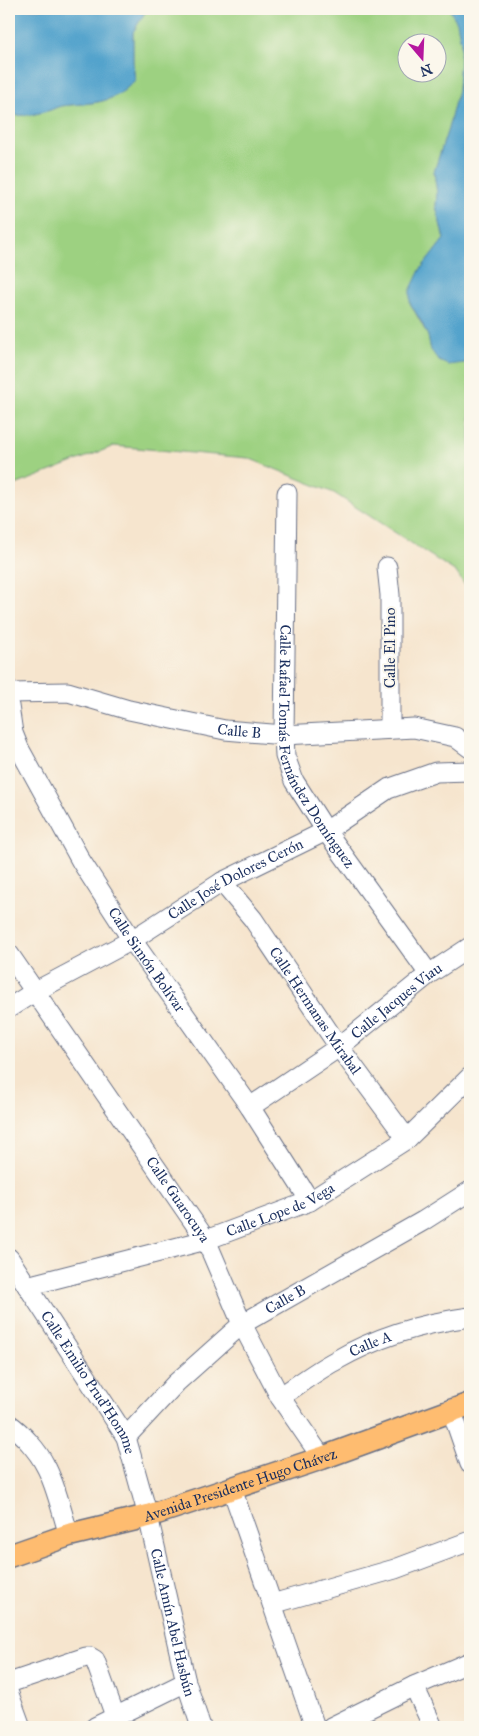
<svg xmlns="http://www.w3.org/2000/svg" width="479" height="1736" viewBox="0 0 479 1736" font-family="'IM FELL Great Primer',serif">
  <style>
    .green { fill: #9dd181; stroke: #5c8070; fill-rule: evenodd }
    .water { fill: #52a3cc; stroke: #366995 }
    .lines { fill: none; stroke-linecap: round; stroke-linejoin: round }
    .minor-casing { stroke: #686f85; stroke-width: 21 }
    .major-casing { stroke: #686f85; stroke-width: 25 }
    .minor { stroke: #fff; stroke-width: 19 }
    .major { stroke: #febc70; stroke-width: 22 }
    .labels { text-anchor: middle; stroke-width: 4; stroke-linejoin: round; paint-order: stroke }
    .street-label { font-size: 15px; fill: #1b2f5e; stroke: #fbf7ec }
  </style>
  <rect width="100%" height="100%" fill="#fbf7ec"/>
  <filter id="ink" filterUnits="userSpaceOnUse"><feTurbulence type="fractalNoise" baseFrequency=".02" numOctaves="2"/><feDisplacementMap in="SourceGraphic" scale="10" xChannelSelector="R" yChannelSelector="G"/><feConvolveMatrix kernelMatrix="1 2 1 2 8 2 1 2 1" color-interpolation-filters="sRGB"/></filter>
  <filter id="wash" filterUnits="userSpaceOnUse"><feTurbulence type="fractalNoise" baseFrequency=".0096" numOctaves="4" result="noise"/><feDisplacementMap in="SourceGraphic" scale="20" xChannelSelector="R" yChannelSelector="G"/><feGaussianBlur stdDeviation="1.12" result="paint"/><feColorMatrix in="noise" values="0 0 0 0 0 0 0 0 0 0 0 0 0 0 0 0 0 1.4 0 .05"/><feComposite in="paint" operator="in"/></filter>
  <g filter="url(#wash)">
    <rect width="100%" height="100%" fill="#f6e5ce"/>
    <path class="green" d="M147,9H449L457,22L461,42L458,90L448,129L434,172L437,193L436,206L444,239L420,270L410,303L428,336L431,350L464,363L470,359V593L456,572L334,493L248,458L114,446L18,484L9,486V115C22,116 34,115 47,111C52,110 56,107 61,106C92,102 112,106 135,80L133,63V32ZM406,42H436V72H406Z"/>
    <path class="water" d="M9,9H147L133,32V63L135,80C112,106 92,102 61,106C56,107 52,110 47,111C34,115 22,116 9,115Z
      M449,9H470V359L464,363L448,365L439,361L431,350L428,336L422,323L410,303V291L420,270L444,239L436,206L437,193L434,172L448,129L458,90L461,42L457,22Z"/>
  </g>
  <g filter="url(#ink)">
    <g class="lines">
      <g class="minor-casing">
        <g id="minor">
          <path id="s1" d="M287,493L284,735L285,756L294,781L326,831L429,974"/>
          <path d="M387,567L390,595V729"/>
          <path id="s2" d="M9,693L68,692L129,710L225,730L284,735L414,728L455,737L470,748"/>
          <path id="s3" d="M9,706L13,733L19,748L81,861L132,940L250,1107L310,1201"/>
          <path id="s4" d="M222,882L253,919L339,1047L407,1139"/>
          <path id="s5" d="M9,954L206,1240L242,1324L280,1397L322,1458"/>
          <path id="s6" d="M9,1008L34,992L132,940L222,882L326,831L388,789L436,772L470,771"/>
          <path id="s7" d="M250,1107L339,1047L429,974L470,947"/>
          <path id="s8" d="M9,1258L126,1437L148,1516L186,1682L201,1727"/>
          <path id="s9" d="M27,1286L206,1240L310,1201L407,1139L470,1077"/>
          <path id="s10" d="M280,1397C298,1385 316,1371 335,1361C376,1337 424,1323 470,1317"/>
          <path d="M451,1409L470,1464"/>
          <path d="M9,1424C22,1433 38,1451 45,1465C56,1484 62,1514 69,1535"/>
          <path id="s11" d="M126,1437L176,1383L242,1324L423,1221L470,1191"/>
          <path d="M232,1489L315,1727"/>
          <path d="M272,1604L395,1569L470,1541"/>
          <path d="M9,1683L86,1657H90L95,1660L119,1727"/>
          <path d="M414,1686L433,1727"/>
          <path d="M9,1694L21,1727"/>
          <path d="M95,1727L186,1682"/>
          <path d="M331,1727L414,1686L470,1662"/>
        </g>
      </g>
      <g class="major-casing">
        <g id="major">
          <path id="s12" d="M9,1556L69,1535L148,1516L227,1490L322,1458L470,1404"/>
        </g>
      </g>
      <use href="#minor" class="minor"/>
      <use href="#major" class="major"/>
    </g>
  </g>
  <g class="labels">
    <g class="street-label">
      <text transform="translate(390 648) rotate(-90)" y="5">Calle El Pino</text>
      <text dy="5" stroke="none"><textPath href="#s2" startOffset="235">Calle B</textPath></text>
      <text dy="5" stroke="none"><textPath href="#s1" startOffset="262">Calle Rafael Tomás Fernández Domínguez</textPath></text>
      <text dy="5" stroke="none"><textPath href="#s6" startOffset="261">Calle José Dolores Cerón</textPath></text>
      <text dy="5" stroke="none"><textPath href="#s3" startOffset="291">Calle Simón Bolívar</textPath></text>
      <text dy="5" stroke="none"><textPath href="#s7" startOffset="181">Calle Jacques Viau</textPath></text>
      <text dy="5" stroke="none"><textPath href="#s4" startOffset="159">Calle Hermanas Mirabal</textPath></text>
      <text dy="5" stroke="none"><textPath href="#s5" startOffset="298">Calle Guarocuya</textPath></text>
      <text dy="5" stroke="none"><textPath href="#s9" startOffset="265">Calle Lope de Vega</textPath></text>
      <text dy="5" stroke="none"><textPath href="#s11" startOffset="212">Calle B</textPath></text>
      <text dy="5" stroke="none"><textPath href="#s10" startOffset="105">Calle A</textPath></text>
      <text dy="5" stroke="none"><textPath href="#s8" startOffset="148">Calle Emilio Prud'Homme</textPath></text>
      <text dy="5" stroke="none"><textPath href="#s12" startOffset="242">Avenida Presidente Hugo Chávez</textPath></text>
      <text dy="5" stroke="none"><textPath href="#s8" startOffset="405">Calle Amín Abel Hasbún</textPath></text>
    </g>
  </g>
  <rect width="479" height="1736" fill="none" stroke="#fbf7ec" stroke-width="30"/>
  <g transform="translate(422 58) rotate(161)"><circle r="24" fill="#fbf7ec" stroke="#a1a7b3"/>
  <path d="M0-4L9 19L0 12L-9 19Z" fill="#b5179e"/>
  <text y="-8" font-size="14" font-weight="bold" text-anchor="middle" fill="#1b2f5e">N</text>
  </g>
</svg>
